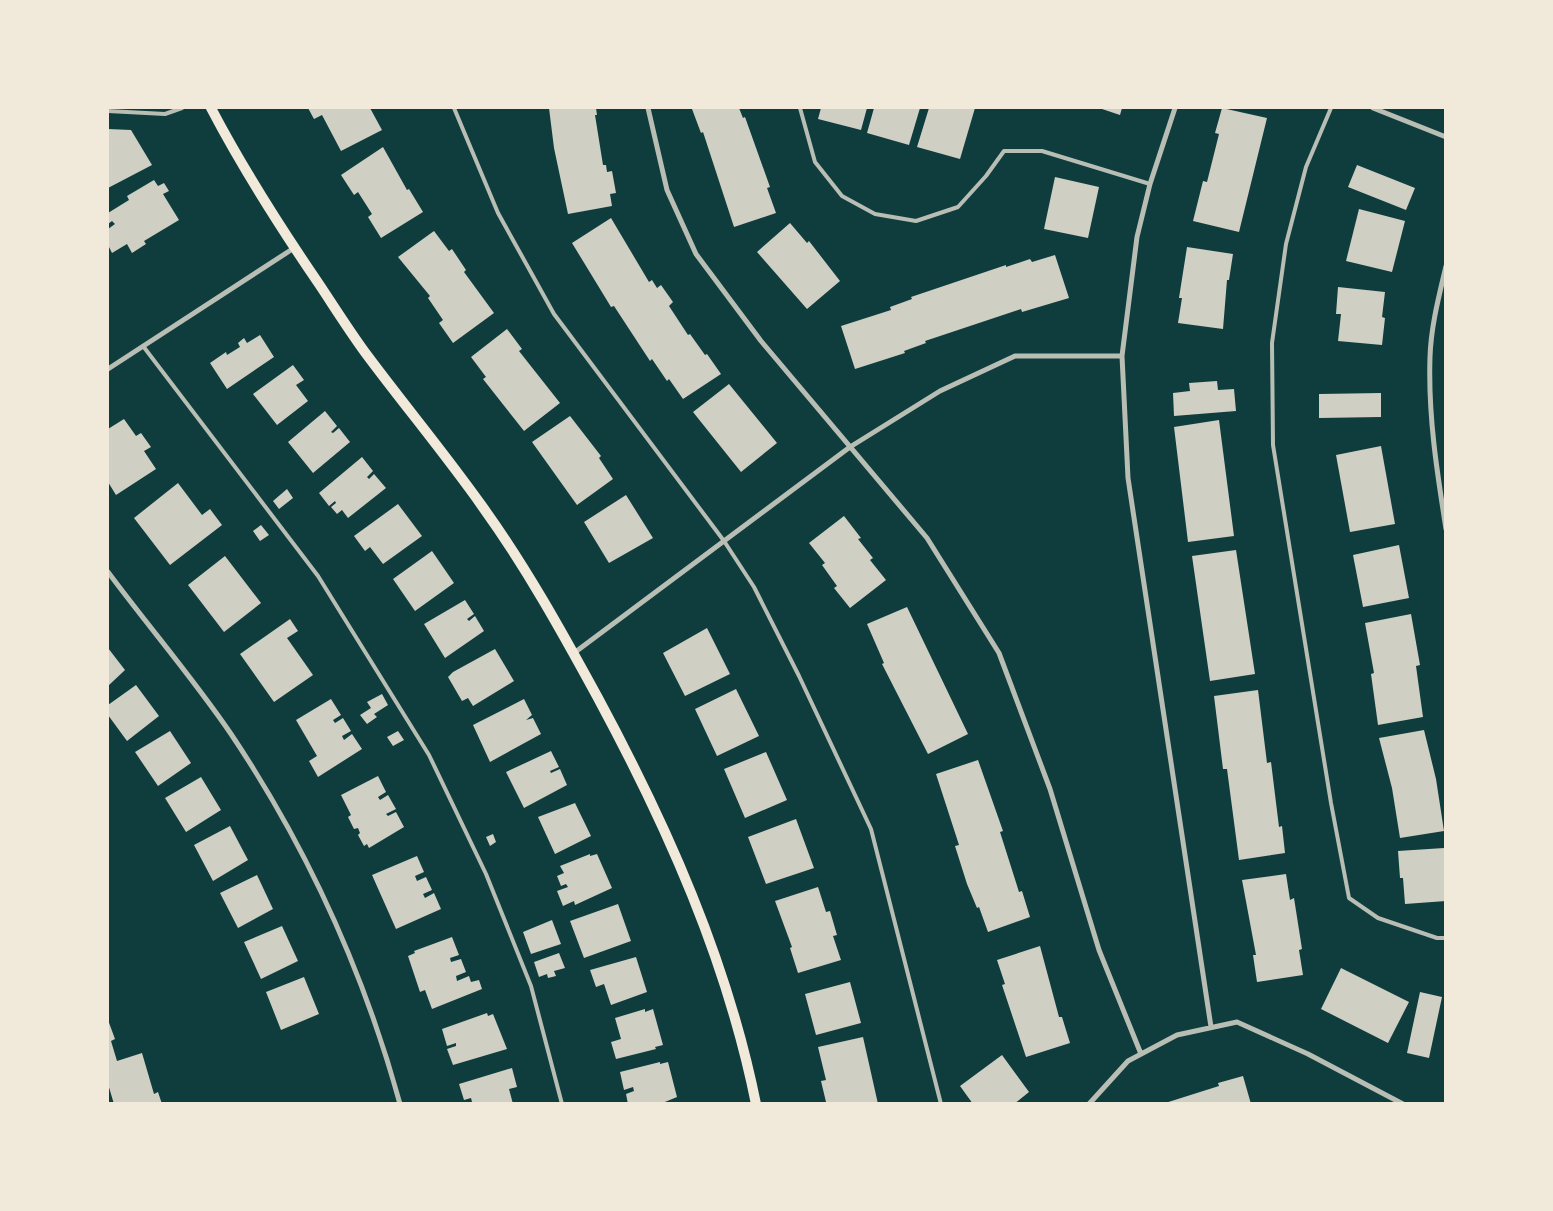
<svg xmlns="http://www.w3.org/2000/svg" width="1553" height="1211" viewBox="0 0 1553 1211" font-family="Georgia,serif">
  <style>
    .building { fill: #cfcfc3 }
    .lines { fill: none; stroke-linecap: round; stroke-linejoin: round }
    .service { stroke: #b8beb3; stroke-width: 4 }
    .minor { stroke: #b8beb3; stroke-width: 5 }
    .secondary { stroke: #f1e9da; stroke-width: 10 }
  </style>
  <rect width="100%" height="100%" fill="#0f3d3e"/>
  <path class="building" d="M308,108H370L382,130L341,151L322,115L314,119Z
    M549,108H596L597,115H595L603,165H606L607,172L612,171L616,193L610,194L612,206L568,214L554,148Z
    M696,108H739L743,118L745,117L770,187L767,188L776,213L734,227L703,132L701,133L692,109Z
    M821,108H867L861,130L818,119Z
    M874,108H920L909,145L867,133Z
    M929,108H975L960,159L917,147Z
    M1099,108H1122L1120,115Z
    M1222,108L1267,118L1239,232L1193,221L1203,181L1207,182L1219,134L1215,133Z
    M108,129L131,130L152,165L108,188Z
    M383,147L407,190L409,189L423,212L381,238L368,217L372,214L358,192L354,195L341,175Z
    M1357,165L1415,188L1406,210L1348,187Z
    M1055,177L1099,187L1088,238L1044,229Z
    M154,180L158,186L164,183L169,191L163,194L179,220L144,241L146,244L132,253L127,244L112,253L108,245V229L115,224L112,221L108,224V213L129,200L127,196Z
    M1359,209L1405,221L1392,272L1346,261Z
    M611,218L649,282L652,280L657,288L661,285L673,302L669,306L688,335L690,334L705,355L707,354L721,374L683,399L669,379L667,381L652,359L650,361L614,306L611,307L572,243Z
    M790,223L807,243L809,241L840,281L807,309L757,252Z
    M434,231L449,251L452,249L466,270L464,272L494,313L453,343L439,323L443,320L428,298L430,296L398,257Z
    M1187,247L1233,254L1229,280H1227L1223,329L1178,323L1182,298H1179Z
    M1055,255L1069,298L1022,312L1021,309L925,341L926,343L904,351L905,353L855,369L841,326L891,310L890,307L912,299L911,297L1006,265V267L1030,259L1032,262Z
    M1338,287L1385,292L1382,317L1385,318L1382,345L1338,341L1341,314H1336Z
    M507,329L522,349L519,351L560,403L524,431L483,379L486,377L471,357Z
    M260,335L274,357L227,389L210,363L226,352L227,355L240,347L238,343L244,338L247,343Z
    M293,365L304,380L296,385L308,401L277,425L253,394Z
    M1217,381L1218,390L1234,389L1236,411L1174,416L1173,393L1190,391L1189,383Z
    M729,384L777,443L741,472L693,412Z
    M1381,393V417L1319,418V394Z
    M325,411L337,426L331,432L333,433L339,428L350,442L313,473L288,442Z
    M570,416L601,456L599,458L613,479L577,505L532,442Z
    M124,419L136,436L141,433L151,447L144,451L156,469L116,495L108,482V429Z
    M1219,420L1234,536L1188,542L1174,427Z
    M1381,446L1395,524L1350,532L1336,455Z
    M362,457L373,471L367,477L369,479L374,474L386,488L348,518L342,510L337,514L331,507L336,503L335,501L329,506L319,493Z
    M178,483L202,515L210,509L222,525L170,565L134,518Z
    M287,489L293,498L279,509L273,501Z
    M626,495L653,538L609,563L584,522Z
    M398,504L422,536L383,564L370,547L365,551L354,536Z
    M844,516L861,538L858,539L873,558L870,560L886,580L850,608L834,588L837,586L822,565L825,563L809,543Z
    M261,525L269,535L260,541L253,531Z
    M1399,545L1409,598L1363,607L1353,555Z
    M1236,550L1255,674L1210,681L1192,556Z
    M432,551L454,583L415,611L393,579Z
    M225,556L261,603L224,632L188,585Z
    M465,600L474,614L467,619L469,621L475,616L484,631L445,658L424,624Z
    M907,607L968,734L928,754L882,664L884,663L867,624Z
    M1411,614L1420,665L1416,666L1423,717L1378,725L1371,674L1374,673L1365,623Z
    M290,619L298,631L287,638L313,675L274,702L240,654Z
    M707,628L730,674L685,696L663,653Z
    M108,648L125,670L108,686Z
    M495,649L514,681L473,706L468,698L462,701L448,677L453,672Z
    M136,685L159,716L127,741L108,715V705Z
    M736,689L759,736L717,756L695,709Z
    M1258,690L1267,763L1271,762L1279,827L1282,826L1285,853L1239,860L1227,769H1223L1214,696Z
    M382,694L388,705L374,714L377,717L367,724L360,715L371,708L367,702Z
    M331,699L341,715L333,720L335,723L343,718L351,731L342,736L344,740L352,734L362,749L318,777L309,761L317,756L296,720Z
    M524,699L532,715L526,720L533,718L541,734L490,762L473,725Z
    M1424,730L1436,779L1444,831L1400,838L1392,788L1379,738Z
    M170,731L191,763L158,786L135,752Z
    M398,731L404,740L393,746L387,737Z
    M551,751L559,767L550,771L551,773L560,769L567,785L524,808L506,772Z
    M766,752L787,800L745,818L724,769Z
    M978,760L1003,831L1000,832L1019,892L1022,891L1030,917L988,932L979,907L977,908L967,884L955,846L959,845L936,774Z
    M378,776L386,792L378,797L380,800L388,795L396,809L386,814L388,816L396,812L404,827L369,848L367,844L364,846L358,835L360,833L358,828L354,829L348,817L351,815L341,795Z
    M201,777L221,810L186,832L165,798Z
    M575,803L591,836L555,854L538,817Z
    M796,819L814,868L766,884L748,837Z
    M230,826L248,860L213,881L194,845Z
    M493,834L496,842L490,846L486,837Z
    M1444,848V852L1446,851V901L1405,904L1403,878H1400L1398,851Z
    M590,854V856L597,854L612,888L575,905L574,901L563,906L557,891L568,887L566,884L561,886L557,876L564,873L560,866Z
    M417,856L424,872L415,876L417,881L426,877L432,890L423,894L425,898L434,893L441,909L396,929L372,875Z
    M1286,874L1290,900L1294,898L1302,949L1299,950L1303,975L1257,982L1253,955H1256L1242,880Z
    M257,875L273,909L238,928L220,893Z
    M818,887L826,912L830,911L837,935L833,936L841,960L798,973L790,948L792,947L775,901Z
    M618,904L631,941L584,958L570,921Z
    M552,920L561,944L531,954L523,932Z
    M282,926L298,961L261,979L244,942Z
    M452,937L459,955L450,958L451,962L461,959L466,972L456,976L457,981L469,976L471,982L479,980L482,989L432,1009L425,990L420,992L408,956L415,953L414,951Z
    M1040,946L1059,1017H1062L1070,1043L1026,1057L1002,985L1005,984L997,960Z
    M559,953L565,968L554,971L556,976L548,978L547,974L539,977L534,962Z
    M636,957L647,992L611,1005L604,984L596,987L590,970Z
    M1341,968L1409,1002L1388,1043L1321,1009Z
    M304,977L319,1014L281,1030L266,992Z
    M850,982L861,1023L816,1035L805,994Z
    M1420,992L1442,997L1429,1058L1407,1053Z
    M645,1009V1012L653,1009L663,1045L655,1047L656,1049L616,1059L611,1042L621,1039L615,1018Z
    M487,1013L488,1016L493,1014L507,1049L453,1065L447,1049L456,1046V1043L447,1046L442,1029Z
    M108,1020L115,1039L111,1041L117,1061L142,1053L154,1094L158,1092L162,1104H114L108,1084Z
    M863,1037L878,1104L826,1102L821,1081L826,1080L818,1047Z
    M1002,1055L1029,1092L1014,1104H973L960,1086Z
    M660,1062V1064L668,1062L677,1097L660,1104H628L626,1094L634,1091L633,1087L624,1090L620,1072Z
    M512,1068L517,1087L509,1089L513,1104H467L472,1102L471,1098L464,1100L459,1084Z
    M1243,1076L1251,1104H1162L1219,1086L1218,1083Z"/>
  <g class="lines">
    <path class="service" d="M454,108L498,213L554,314L724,541L754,587L799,676L871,829L941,1104
      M800,108L815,162L842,196L875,214L916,221L958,207L986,176L1004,151H1042L1150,184
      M1331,108L1306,167L1286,244L1272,343L1273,445L1331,803L1349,898L1378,918L1437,938H1446
      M108,111L165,114L182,108
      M143,346L318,576L429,755L486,874L531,986L562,1104"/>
    <path class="minor" d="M648,108L667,190L696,254L761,341L927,538L999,653L1050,789L1099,950L1141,1054
      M1175,108L1150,184L1137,237L1122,356L1128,478L1211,1027
      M1373,108L1446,137
      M1446,266C1439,296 1431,326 1430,357C1428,415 1437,472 1446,529
      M108,369L294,248
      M108,572C148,626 193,678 231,734C306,846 364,973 400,1104
      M574,653L850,447L940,391L1015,356H1122
      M1089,1104L1128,1061L1177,1035L1237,1022L1308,1054L1403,1104"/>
    <path class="secondary" d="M211,108C243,169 280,227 319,284C335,308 350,332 367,355C405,406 446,455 482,506C526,567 562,632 598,698C667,826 727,960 756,1104"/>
  </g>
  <rect width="1553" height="1211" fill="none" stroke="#f1e9da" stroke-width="218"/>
</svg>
